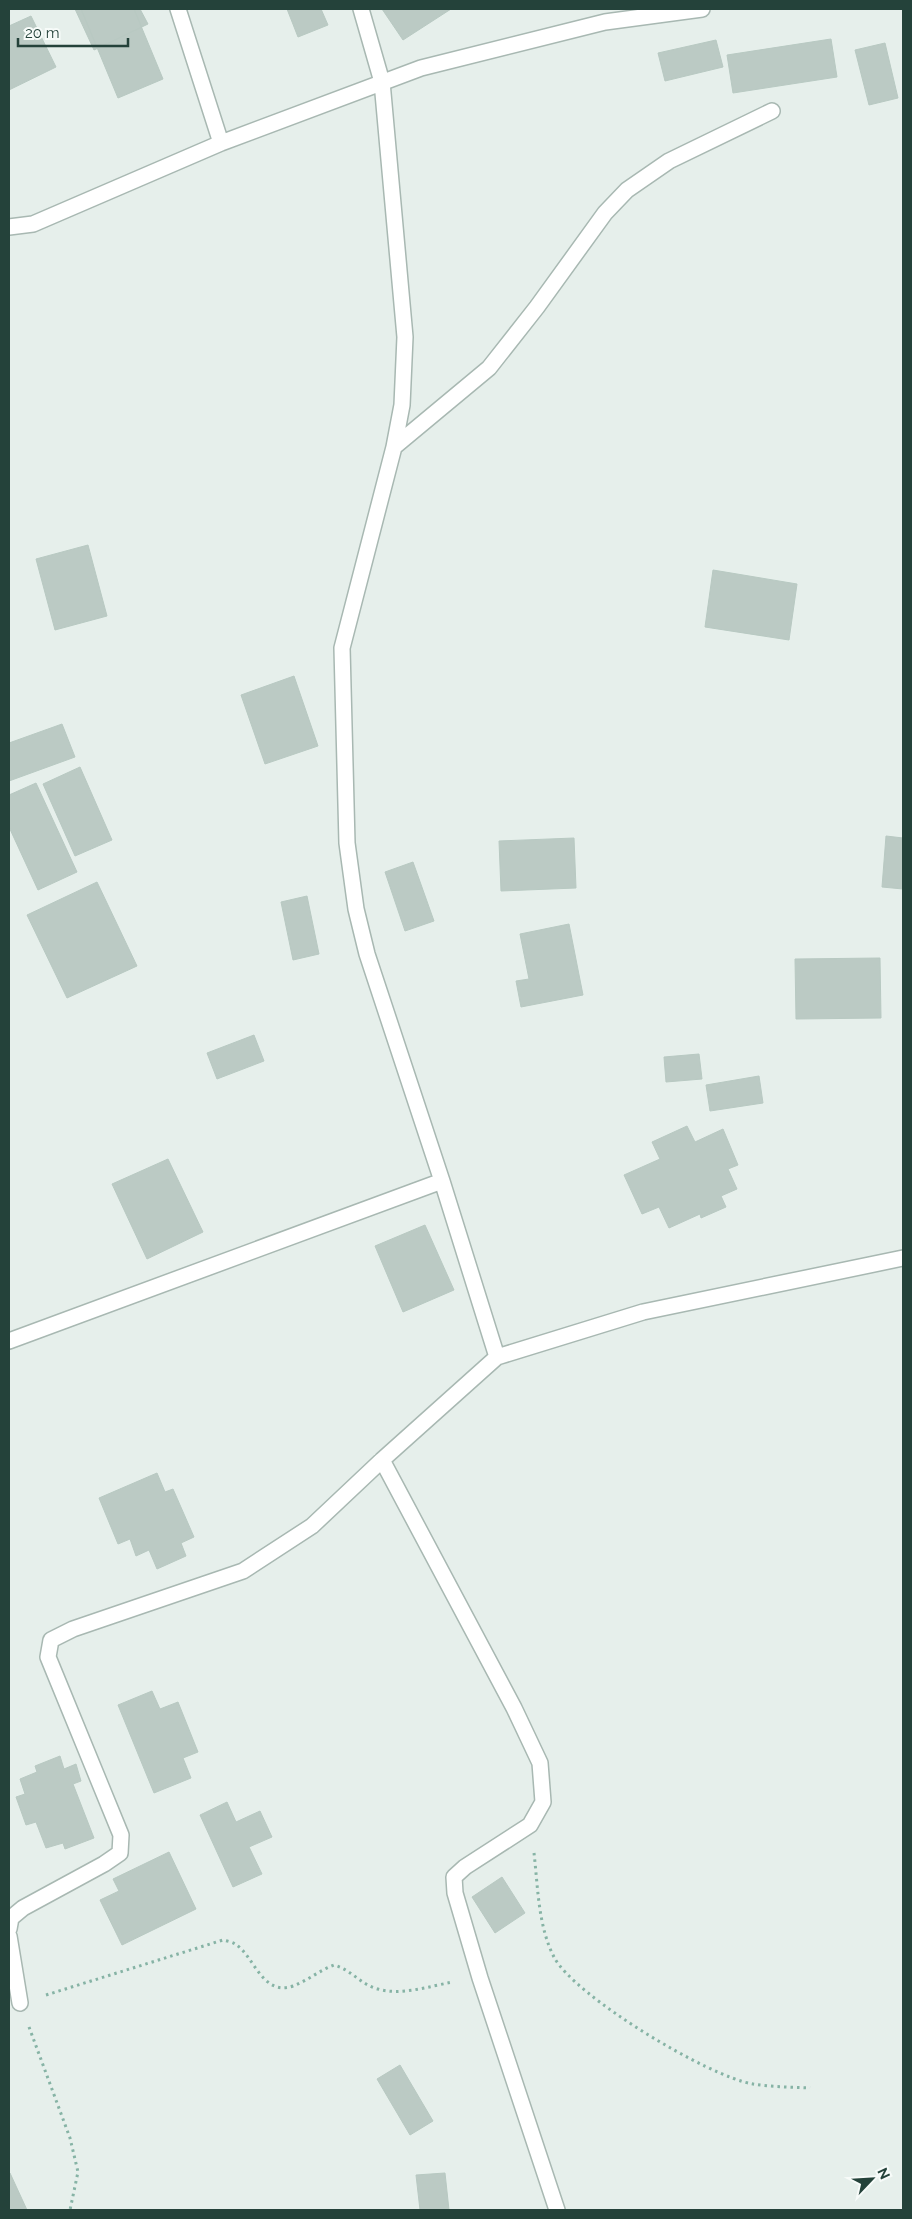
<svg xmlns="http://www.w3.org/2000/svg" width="912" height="2219" viewBox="0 0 912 2219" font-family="Raleway,sans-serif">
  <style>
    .building { fill: #bbcac4; stroke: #b8c9c2 }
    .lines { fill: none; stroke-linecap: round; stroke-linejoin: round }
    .minor-casing { stroke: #a8b8b2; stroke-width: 18 }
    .path { stroke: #86b3a5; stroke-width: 3; stroke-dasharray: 2.5 4; stroke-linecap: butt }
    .minor { stroke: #fff; stroke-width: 15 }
  </style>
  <rect width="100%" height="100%" fill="#e6efeb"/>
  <path class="building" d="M75,9H140L148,24L94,50Z
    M81,9H134L163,79L118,98Z
    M287,9H321L328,25L298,37Z
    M382,9H451L403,40Z
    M31,16L56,67L9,90V26Z
    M831,39L837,77L733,93L727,55Z
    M716,40L723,67L665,81L658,53Z
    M885,43L898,98L869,105L855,50Z
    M88,545L107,616L55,630L36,559Z
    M713,570L797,584L789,640L705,627Z
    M294,676L318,746L265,764L241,695Z
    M62,724L75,757L9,781V743Z
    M80,767L112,840L75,856L43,784Z
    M36,783L77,872L38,890L9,827V795Z
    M886,836L903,838V889L882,887Z
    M574,838L576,888L501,891L499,841Z
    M413,862L434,921L405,931L385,872Z
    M97,882L137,966L67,998L27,915Z
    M307,896L319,954L293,960L281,902Z
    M569,924L583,995L521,1007L516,981L529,979L520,934Z
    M880,958L881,1018L796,1019L795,959Z
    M254,1035L264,1061L217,1079L207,1053Z
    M699,1054L702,1079L666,1082L664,1057Z
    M759,1076L763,1103L710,1111L706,1085Z
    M687,1126L695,1142L723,1129L738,1165L728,1169L737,1189L721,1196L726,1207L701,1218L700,1214L669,1228L659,1207L642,1214L624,1175L660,1159L652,1142Z
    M168,1159L203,1232L147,1259L112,1184Z
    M425,1225L454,1290L403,1312L375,1246Z
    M157,1473L165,1492L173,1489L194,1537L181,1543L186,1556L157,1569L149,1550L136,1556L130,1539L118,1544L99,1498Z
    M152,1691L160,1709L178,1702L198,1752L183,1758L191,1778L154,1793L118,1705Z
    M60,1756L64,1769L76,1764L81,1781L73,1784L94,1838L65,1849L63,1843L46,1848L36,1822L26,1825L16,1797L25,1794L20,1779L37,1772L35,1766Z
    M227,1802L236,1822L260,1811L272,1837L249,1847L262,1874L233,1887L200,1815Z
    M169,1852L196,1909L122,1945L100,1900L119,1891L113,1879Z
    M502,1877L525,1913L495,1933L472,1897Z
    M400,2065L433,2121L410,2135L377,2079Z
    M9,2173H10L27,2210H9Z
    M445,2173L449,2210H420L416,2175Z"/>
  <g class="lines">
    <g class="minor-casing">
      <path id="minor" d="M178,9L221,143
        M361,9L382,82L405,337L402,405L394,447L342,648L347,843L356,909L367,954L442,1181L497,1357
        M9,227L33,224L221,143L421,68L605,22L702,9
        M394,447L489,368L537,307L605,213L627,190L669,161L772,111
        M9,1341L442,1181
        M382,1460L514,1708L540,1763L543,1802L530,1825L465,1867L454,1877L455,1893L480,1978L557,2210
        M9,1929L11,1918L23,1908L104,1864L120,1853L121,1835L48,1657L51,1640L73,1629L243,1571L312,1526L382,1460L497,1357L643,1312L903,1258
        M9,1936L20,2003"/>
    </g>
    <path class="path" d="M534,1853C538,1887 538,1926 554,1957C574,1996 709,2077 753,2084C771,2087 791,2087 810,2088
      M46,1995L223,1940C227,1941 232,1942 235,1944C254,1955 262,1997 293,1986C307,1981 320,1970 334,1965C352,1970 361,1985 378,1989C401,1996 430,1986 453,1982
      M29,2027L70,2138L78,2172L70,2210"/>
    <use href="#minor" class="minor"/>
  </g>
  <rect width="912" height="2219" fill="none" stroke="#24423a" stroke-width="20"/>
  <g transform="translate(872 2179) rotate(65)" stroke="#f7fbf9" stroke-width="4" paint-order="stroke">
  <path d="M0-4L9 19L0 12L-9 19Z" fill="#24423a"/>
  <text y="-8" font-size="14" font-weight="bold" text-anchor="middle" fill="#24423a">N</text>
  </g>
  <path d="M18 38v8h110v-8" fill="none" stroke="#24423a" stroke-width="2.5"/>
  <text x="25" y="38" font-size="15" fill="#24423a" stroke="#f7fbf9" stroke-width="4" paint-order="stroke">20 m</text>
</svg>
